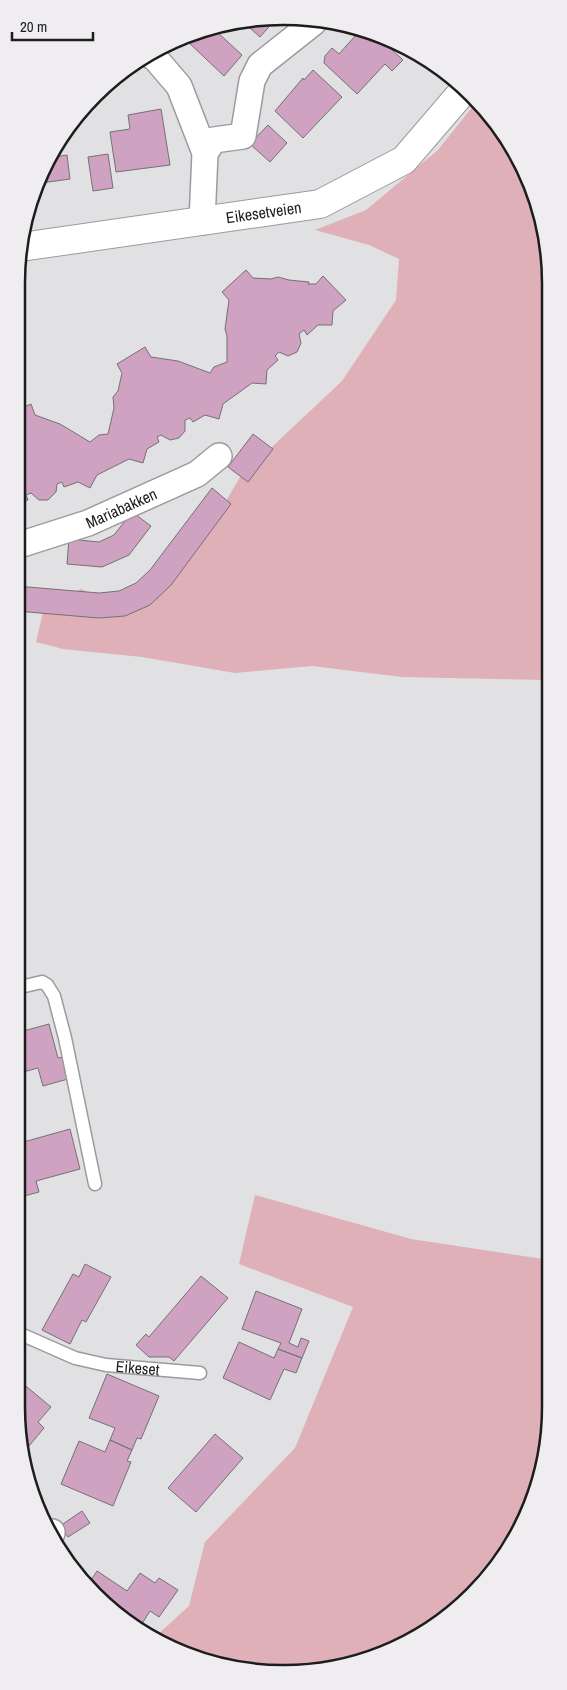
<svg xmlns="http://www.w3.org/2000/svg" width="567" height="1690" viewBox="0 0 567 1690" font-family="'Archivo Narrow',sans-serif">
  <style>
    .green { fill: #dfb0b7 }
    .building { fill: #cfa2c1; stroke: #747173 }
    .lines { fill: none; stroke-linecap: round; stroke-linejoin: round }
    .lane-casing { stroke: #9c9a9d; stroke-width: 15 }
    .street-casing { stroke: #9c9a9d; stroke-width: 28 }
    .secondary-casing { stroke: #9c9a9d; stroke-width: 30 }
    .lane { stroke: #fff; stroke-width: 12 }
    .street { stroke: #fff; stroke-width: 25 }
    .secondary { stroke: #fff; stroke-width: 28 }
    .labels { text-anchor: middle; stroke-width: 4; stroke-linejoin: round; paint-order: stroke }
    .street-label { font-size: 16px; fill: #1d1d1e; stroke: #efedf0 }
    .rim { fill: none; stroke: #1d1d1e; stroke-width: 2.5 }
  </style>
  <rect width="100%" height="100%" fill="#e1e0e3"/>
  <path class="green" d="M477,101L484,107L530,181L548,249L549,680L402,677L312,666L235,673L142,657L63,649L36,642L44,608L81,589L135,612L177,577L208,532L240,477L342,381L396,300L399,259L369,245L315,230L366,210L438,150Z
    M255,1195L411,1239L550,1260L551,1406L542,1475L506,1555L432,1629L352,1665L249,1671L165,1646L154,1638L189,1606L205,1542L295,1448L353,1307L239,1264Z"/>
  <path class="building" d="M248,19L275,20L260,37L242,21Z
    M353,26L377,36L403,60L392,71L385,64L357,94L324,63L325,56L332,48L339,54L355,36L349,31Z
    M215,30L242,55L224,76L186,40Z
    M313,70L342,97L303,138L275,111L303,78L304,80Z
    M161,109L170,165L116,172L110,132L130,129L128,115Z
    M268,125L287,143L270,162L250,144Z
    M108,154L113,188L93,191L88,157Z
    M67,155L70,179L41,183L54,157Z
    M246,270L253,278L271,279L278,277L289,280L309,282L308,284H316L323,276L346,300L333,311L332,325H318L307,335L304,330L299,334L301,343L297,352L288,356L279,352L275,356L278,360L267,370L266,384L252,383L223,404L219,419L205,415L193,422L190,418L185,420V431L179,438L170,440L161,435L157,437L159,442L147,449L143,463L129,459L97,475L90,488L78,482L64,487L62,482L57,484L56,492L48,500H39L31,493L26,495L28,500L16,503V410L31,404L35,415L60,424L90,442L99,435L108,434L114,408L113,397L118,391L122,373L117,364L145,347L151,357L178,361L210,373L214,367L227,362V336L225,329L229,300L222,292Z
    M253,434L273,449L248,482L228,467Z
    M212,488L231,504L171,585L150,605L125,616L99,618L16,611V586L99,593L119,591L136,583L150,570Z
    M132,512L151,526L129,555L102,567L67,564L69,539L99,542L114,535Z
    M49,1024L58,1058L63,1057L68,1079L43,1086L38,1068L16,1074V1033Z
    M70,1129L80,1169L36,1181L39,1192L17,1198L16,1161L24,1159L20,1143Z
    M85,1264L111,1277L86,1322L82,1320L70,1344L42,1330L73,1274L79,1277Z
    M201,1276L228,1298L174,1361L169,1357H149L136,1345L146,1334L149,1337Z
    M256,1291L302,1309L289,1343L298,1347L301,1338L309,1341L302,1358L278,1349L281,1343L242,1329Z
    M239,1342L274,1358L278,1349L302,1358L296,1373L284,1369L270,1400L223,1378Z
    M107,1374L159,1396L141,1439L137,1438L132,1450L110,1440L115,1428L89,1418Z
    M21,1382L51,1407L38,1422L44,1428L29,1446L24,1443L16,1406V1388Z
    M215,1434L243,1458L196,1512L168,1488Z
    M110,1440L132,1450L127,1461L131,1462L113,1506L61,1484L79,1441L105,1452Z
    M82,1511L90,1523L68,1537L60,1526Z
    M97,1571L127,1591L140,1573L155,1583L159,1578L178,1590L159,1617L150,1611L140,1627L87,1586Z"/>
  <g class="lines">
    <g class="lane-casing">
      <g id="lane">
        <path d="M16,988L42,982L47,985L54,996L65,1038L95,1184"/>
        <path id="s1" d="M16,1332L75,1358L106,1365L200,1373"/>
      </g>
    </g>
    <g class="street-casing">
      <g id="street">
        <path d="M148,54L155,58L179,86L205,153L202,222"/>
        <path d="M205,153L214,140L243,136L252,81L260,65L313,23"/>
        <path id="s2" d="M16,546L88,523L197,474L219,456"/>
        <path d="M52,1533V1532"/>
      </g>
    </g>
    <g class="secondary-casing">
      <g id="secondary">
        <path id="s3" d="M21,247L320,204L404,160L464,90"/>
      </g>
    </g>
    <use href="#lane" class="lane"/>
    <use href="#street" class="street"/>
    <use href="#secondary" class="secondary"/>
  </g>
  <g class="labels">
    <g class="street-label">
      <text dy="6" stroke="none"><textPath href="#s3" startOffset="245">Eikesetveien</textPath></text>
      <text dy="6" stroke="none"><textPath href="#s2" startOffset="112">Mariabakken</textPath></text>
      <text dy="6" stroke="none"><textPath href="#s1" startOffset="128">Eikeset</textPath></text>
    </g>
  </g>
  <path d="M0 0H567V1690H0ZM283 25H284A258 258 0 0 1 542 283V1407A258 258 0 0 1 284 1665H283A258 258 0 0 1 25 1407V283A258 258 0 0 1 283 25Z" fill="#efedf0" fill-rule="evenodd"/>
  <path class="rim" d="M283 25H284A258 258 0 0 1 542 283V1407A258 258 0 0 1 284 1665H283A258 258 0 0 1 25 1407V283A258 258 0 0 1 283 25Z"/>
  <path d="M12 32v8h81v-8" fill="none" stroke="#1d1d1e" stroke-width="2.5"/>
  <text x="20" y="32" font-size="15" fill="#1d1d1e" stroke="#efedf0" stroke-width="4" paint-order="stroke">20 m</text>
</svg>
